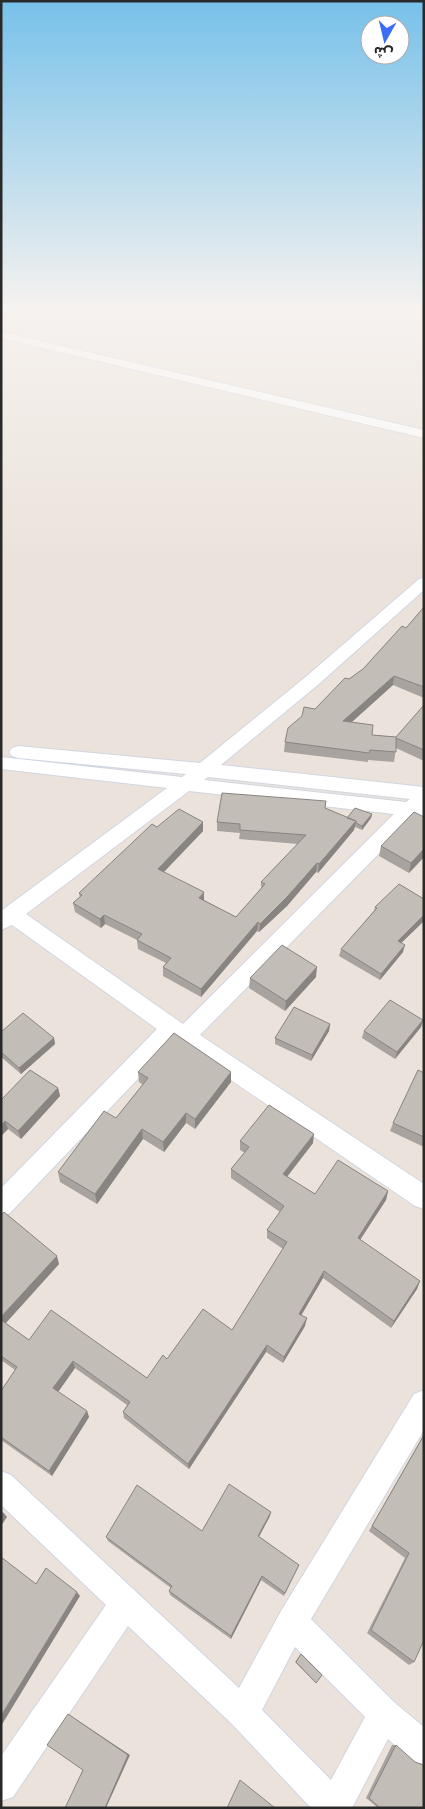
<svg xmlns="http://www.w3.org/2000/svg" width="425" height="1809" viewBox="0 0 425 1809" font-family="'Sofia Sans Condensed','Noto Sans Arabic',sans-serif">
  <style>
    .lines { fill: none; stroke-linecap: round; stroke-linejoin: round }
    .minor-casing { stroke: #d0d5e2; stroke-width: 2 }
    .minor { fill: #fff; fill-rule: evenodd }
    .wall { fill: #a8a39e }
    .shaded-wall { fill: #888481 }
    .building { fill: #c3bdb8; stroke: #888481 }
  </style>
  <rect width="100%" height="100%" fill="#ebe3db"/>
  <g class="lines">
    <g class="minor-casing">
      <path id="minor" d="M1,332L424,430V438L1,338Z
        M424,578V590L320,683L221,765L424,787V818L415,817L200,1035L424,1184V1209L415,1206L174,1041L10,1213L1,1217V1188L157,1029L12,925L1,930V911L167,788L1,769V757L182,777L186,774L18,758L12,756L9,752L12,748L18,746L200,763L308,675L419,579ZM208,777L410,799L406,802L204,780ZM189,791L394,814L183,1024L26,914Z
        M424,1390V1430L311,1619L395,1703L424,1727V1765L412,1761L388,1739L352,1808H311L232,1724L128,1626L13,1797L1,1801V1756L106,1605L1,1505V1471L11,1475L239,1688L281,1611L414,1394ZM295,1647L365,1717L331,1780L262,1710Z"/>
    </g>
    <use href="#minor" class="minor"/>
  </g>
  <path class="wall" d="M424,607V698L393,685L351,722L372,735L396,737L424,705V761L396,748L394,762L368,760V762L284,752L285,742L315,709L349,679L363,669L406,628Z
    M325,808L347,818L372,814L371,818L362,830L355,827L354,830L318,873L316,872L287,906L259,932L257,931L201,997L163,976V967L166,963L138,949L137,940L105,924L101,928L75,912L73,903L80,897L79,893L157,827L203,831L164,872L204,900L236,917L261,889V882L298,844L239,839L240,833L217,831V822Z
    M424,817V857L409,873L379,856L381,846Z
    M375,907L424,921L401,943L403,952L380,980L339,956L341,949L374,911Z
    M316,977L285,1011L249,988L250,978Z
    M423,1020L421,1027L395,1059L362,1038L364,1031Z
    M330,1024L329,1031L311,1061L275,1044V1038Z
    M1,1032L54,1038L55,1044L21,1074L1,1057Z
    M138,1072H231V1082L195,1129L186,1123L164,1152L143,1139L97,1204L60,1182L58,1172L116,1118L143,1085L139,1082Z
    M424,1073V1147L390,1131L393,1123Z
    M58,1088L60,1096L21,1139L8,1129L1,1136V1100Z
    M240,1141L313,1143L287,1177L315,1194L388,1191L386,1200L360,1240L420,1281L417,1289L391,1328L323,1278L301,1315L305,1326L283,1363L266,1352L189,1469L124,1418L123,1412L127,1405L75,1368L58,1392L87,1411L89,1417L52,1476L1,1440V1391L15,1370L1,1360V1216L59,1264L6,1323L29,1340L147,1378L167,1359L232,1330L283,1249L267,1238V1230L280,1212L231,1178V1169L245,1153L240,1150Z
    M424,1434L414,1662L409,1665L367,1633L405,1558L369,1531Z
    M270,1516L259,1537L299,1565L284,1596L261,1580L231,1639L170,1595L169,1591L171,1588L108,1541L106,1537L202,1531Z
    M301,1654L316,1683L295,1662Z
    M392,1745H396L424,1808H378L366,1798Z"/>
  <path class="shaded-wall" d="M394,676L393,685L342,731L343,721Z
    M372,814L371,818L362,830V826Z
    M356,821L354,830L318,873L319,864Z
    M203,822V831L158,878V869Z
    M424,849V857L409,873L411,863Z
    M317,863L316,872L287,906L259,932L260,924Z
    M204,892V901L199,898Z
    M104,915L105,924L101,928L100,919Z
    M424,915V921L396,948L398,941Z
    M258,922L257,931L201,997V989Z
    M405,945L403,952L380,980L381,974Z
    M317,967L316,977L285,1011L286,1001Z
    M423,1020L421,1027L395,1059L397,1052Z
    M330,1024L329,1031L311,1061L312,1055Z
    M54,1038L55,1044L21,1074L19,1068Z
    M231,1072V1082L195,1129V1119Z
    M58,1088L60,1096L21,1139L18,1131Z
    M186,1113V1123L164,1152L163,1142Z
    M5,1121L8,1129L1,1136V1126Z
    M142,1129L143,1139L97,1204L95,1194Z
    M314,1134L313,1143L282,1183L283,1174Z
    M388,1191L386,1200L356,1246L358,1238Z
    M57,1256L59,1264L3,1326L1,1322V1317Z
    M324,1271L323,1278L298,1321L299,1314Z
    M420,1281L417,1289L391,1328L394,1321Z
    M307,1318L305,1326L283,1363L284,1357Z
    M267,1345L266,1352L189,1469L188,1464Z
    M73,1361L75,1368L56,1395L53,1388Z
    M87,1411L89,1417L52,1476L49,1471Z
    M3,1512L7,1517L1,1526V1514Z
    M271,1512L270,1516L257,1540L258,1536Z
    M262,1576L261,1580L231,1639V1636Z
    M77,1592L80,1596L1,1726V1716Z
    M68,1714L130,1755L106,1808H105Z"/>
  <path class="building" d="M424,607V687L394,676L343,721L373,725L372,735L396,737L424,705V750L396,738V752L370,750L369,753L285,742L288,728L302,716L304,707L315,709L345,678L349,679L363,669L402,626L406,628Z
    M222,793L326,801L325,808L356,821L319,864L317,863L287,897L260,924L258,922L201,989L163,967L171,958L137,940L142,934L104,915L100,919L73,903L82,895L79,893L152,824L157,827L179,809L203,822L158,869L204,892L199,898L236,917L265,884L261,882L306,835L240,830V824L217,822Z
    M355,808L372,814L362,826L356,823V821L347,818Z
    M414,812L424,817V849L411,863L381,846Z
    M399,884L424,899V915L398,941L405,945L381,974L341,949L377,908L375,907Z
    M282,945L317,967L286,1001L250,978Z
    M390,1000L423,1020L397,1052L364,1031Z
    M294,1007L330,1024L312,1055L275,1038Z
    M23,1013L54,1038L19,1068L1,1052V1032Z
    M174,1033L231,1072L195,1119L186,1113L163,1142L142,1129L95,1194L58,1172L104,1111L116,1118L148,1078L138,1072Z
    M30,1070L58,1088L18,1131L5,1121L1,1126V1100Z
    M418,1070L424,1073V1137L393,1123Z
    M269,1105L314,1134L283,1174L315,1194L338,1160L388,1191L358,1238L420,1281L394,1321L324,1271L299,1314L307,1318L284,1357L267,1345L188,1464L123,1412L130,1402L73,1361L53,1388L87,1411L49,1471L1,1437V1391L17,1367L1,1356V1320L29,1340L51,1310L147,1378L163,1355L167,1359L203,1309L232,1330L287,1242L267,1230L284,1206L231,1169L249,1147L240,1141Z
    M4,1212L57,1256L1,1317V1216Z
    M424,1435V1640L414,1662L371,1630L409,1553L372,1526Z
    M229,1484L271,1512L258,1536L299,1565L285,1593L262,1576L231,1636L169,1591L172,1586L106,1537L137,1485L202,1531Z
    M1,1557L36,1584L46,1568L77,1592L1,1716Z
    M301,1654L322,1675L316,1683L296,1662Z
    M68,1714L128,1755L105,1808H65L83,1770L47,1745Z
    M396,1745L415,1762L424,1765V1808H380L369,1798Z
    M240,1780L275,1808H227Z"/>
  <linearGradient id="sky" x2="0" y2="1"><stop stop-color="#77c1ea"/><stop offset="0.55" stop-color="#f6f2ef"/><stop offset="1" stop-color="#f6f2ef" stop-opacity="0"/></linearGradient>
  <rect width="425" height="561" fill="url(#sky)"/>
  <rect width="425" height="1809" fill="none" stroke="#292929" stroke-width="5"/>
  <g transform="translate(385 40) rotate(188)"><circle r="24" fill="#ffffff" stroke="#a9a9a9"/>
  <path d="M0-4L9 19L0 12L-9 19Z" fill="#3d6cf6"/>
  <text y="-8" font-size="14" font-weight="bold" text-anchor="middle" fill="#292929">ش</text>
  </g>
</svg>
